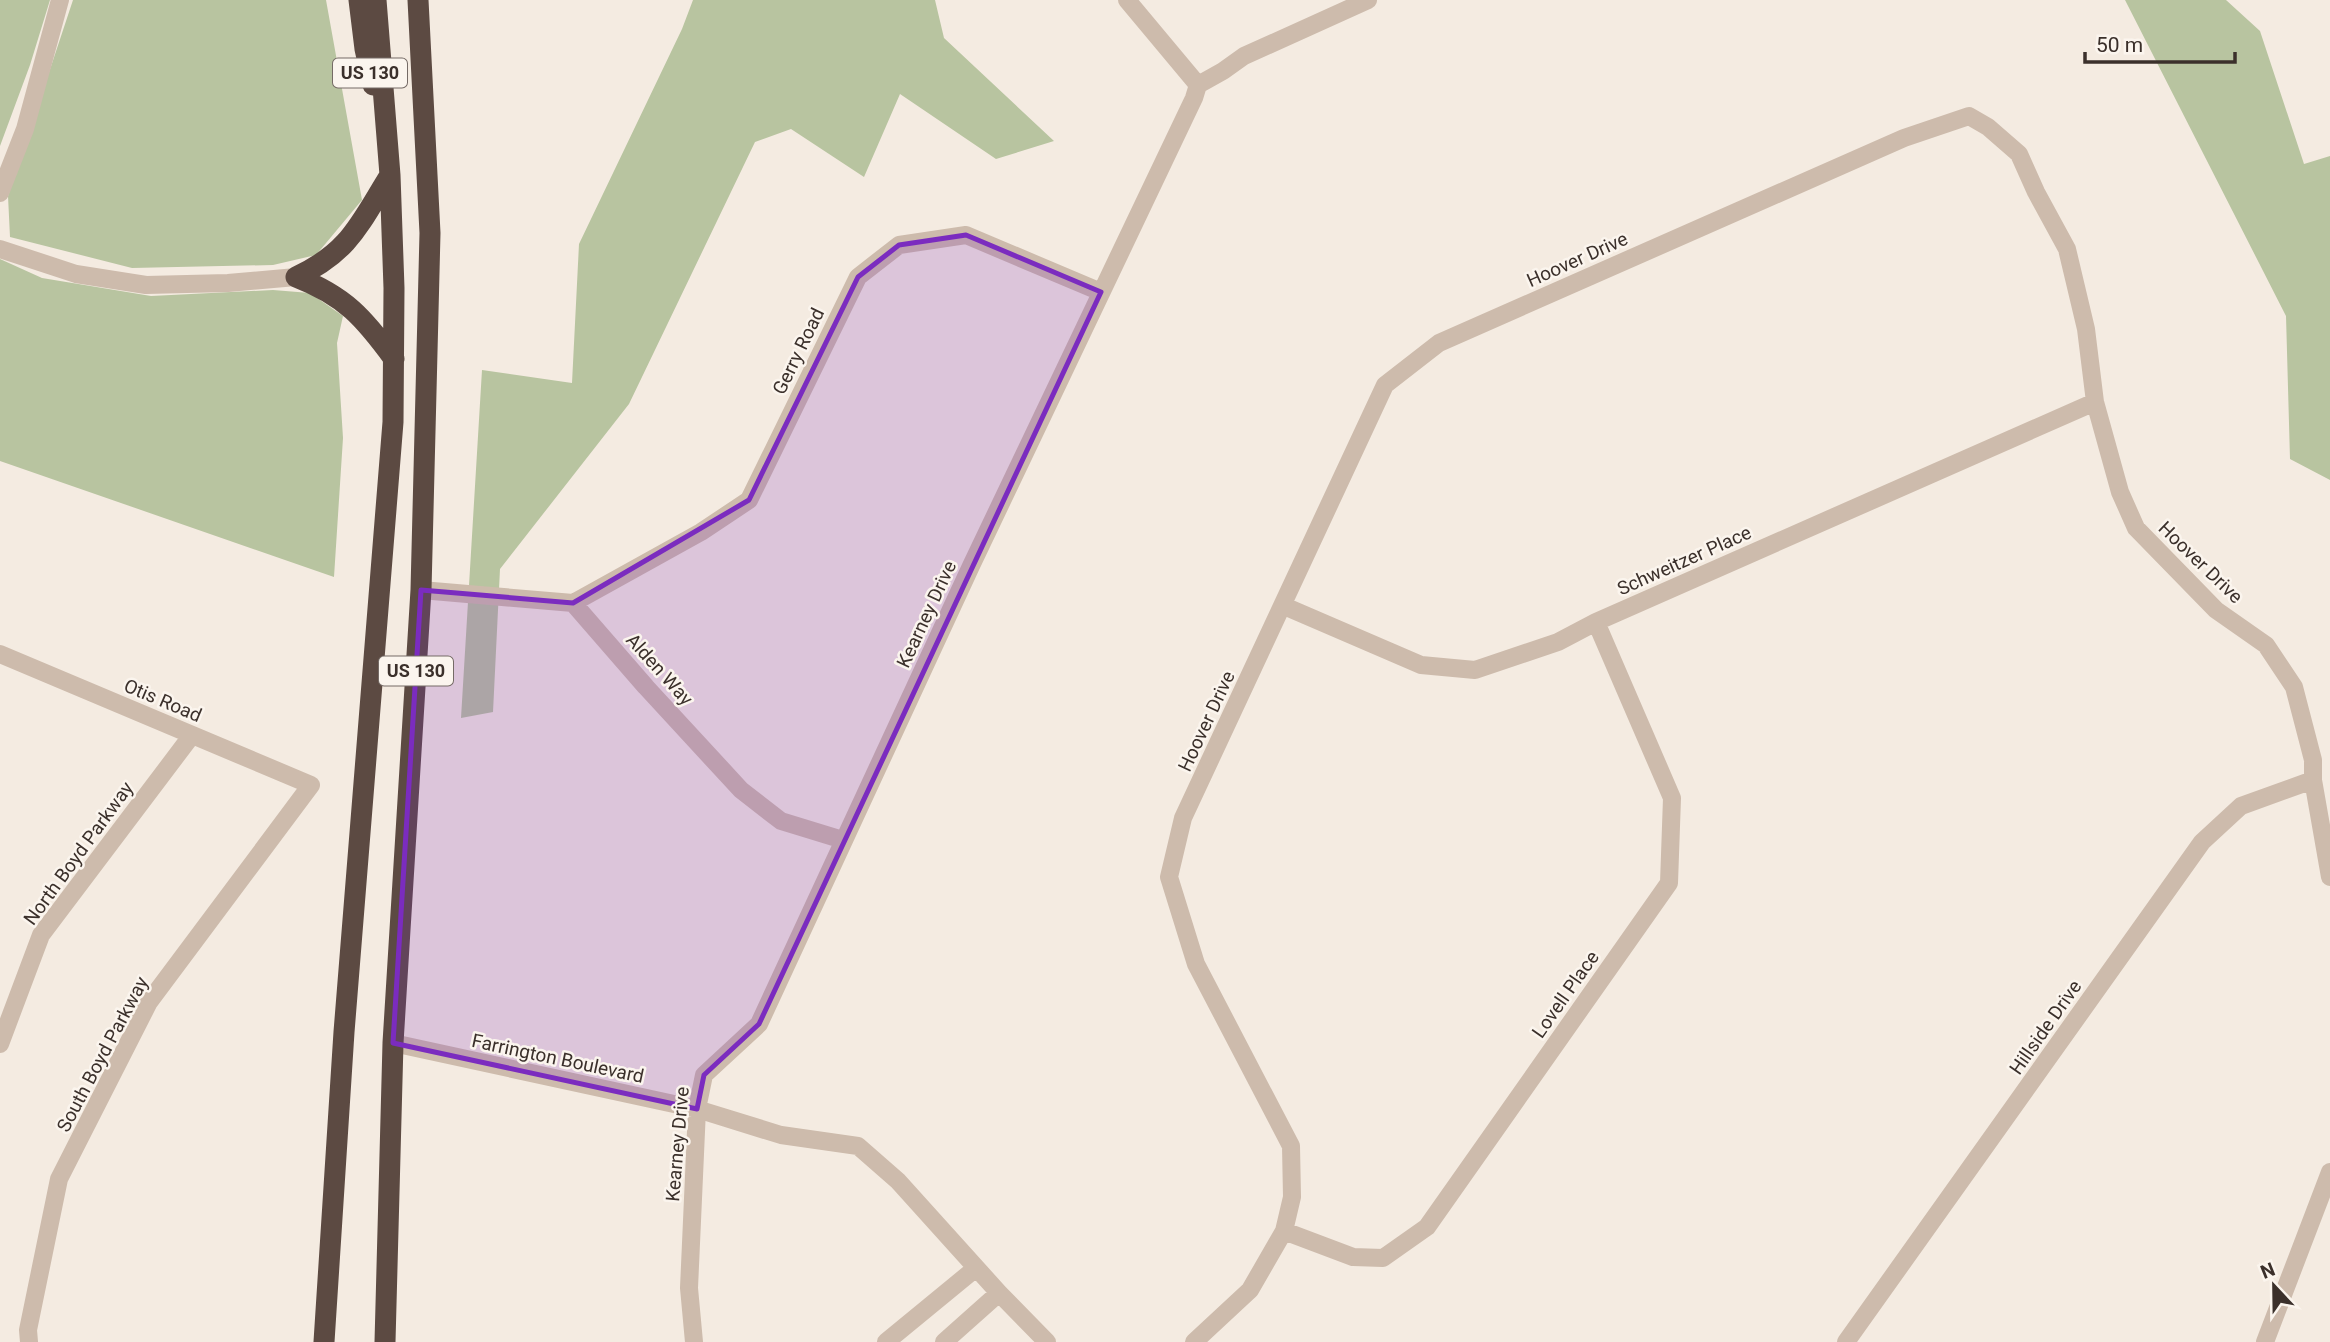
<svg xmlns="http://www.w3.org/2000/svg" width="2330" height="1342" viewBox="0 0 2330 1342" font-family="Roboto,sans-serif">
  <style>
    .green { fill: #b8c4a0 }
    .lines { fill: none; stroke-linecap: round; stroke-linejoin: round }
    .minor { stroke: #cdbbac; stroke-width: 18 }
    .highway { stroke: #5c4a42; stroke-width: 21 }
    .marked { fill: #7b2cbf; fill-opacity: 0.2; stroke: #7b2cbf; stroke-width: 5; stroke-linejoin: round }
    .labels { text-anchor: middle; stroke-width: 5; stroke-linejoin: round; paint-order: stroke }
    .shield { fill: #fbf5ee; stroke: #756b66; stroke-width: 2 }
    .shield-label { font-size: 18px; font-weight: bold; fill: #3b302b }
    .street-label { font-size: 19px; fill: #3b302b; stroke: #fbf5ee }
  </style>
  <rect width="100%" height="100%" fill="#f4ebe1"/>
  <path class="green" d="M0,0H50L30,65L0,146Z
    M73,0H326L362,200L316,255L273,265L132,268L10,237L8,196Z
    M693,0H935L944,38L1054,141L996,159L900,94L864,177L791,129L755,142L629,404L500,569L493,712L461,718L482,370L572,383L579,244L682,29Z
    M2125,0H2226L2260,31L2304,164L2330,156V480L2290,459L2286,316Z
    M0,259L42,278L151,296L273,290L310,293L343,316L337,343L343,438L334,577L0,461Z"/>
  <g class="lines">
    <path class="minor" d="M1127,0L1198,85
      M0,193L25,129L60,0
      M0,249L76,274L146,285L228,283L296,277
      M421,590L573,603L646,687L741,790L781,821L843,840
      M573,603L701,532L749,500L858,277L899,245L966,235L1101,292
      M1284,606L1421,665L1475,670L1558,642L1596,622L2095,402
      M0,654L311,785L149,1002L59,1179L28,1330L29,1342
      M393,1043L697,1109L781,1135L858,1146L898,1181L999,1293L1047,1342
      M0,1044L41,935L192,735
      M1284,1231L1353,1257L1383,1258L1427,1227L1669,883L1672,798L1596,622
      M694,1342L689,1288L697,1109L704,1075L759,1024L971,566L1194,98L1198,85L1223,71L1244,56L1368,0
      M886,1342L976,1268
      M944,1342L999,1293
      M1194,1342L1250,1290L1284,1231L1292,1197L1291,1146L1196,964L1169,877L1183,818L1385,385L1439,343L1904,138L1969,116L1988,127L2019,154L2036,192L2067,249L2086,329L2095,402L2120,492L2136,528L2216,610L2266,645L2294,687L2313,760V780L2330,877
      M1846,1342L2202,842L2241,806L2313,780
      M2265,1342L2330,1172"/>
    <path class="highway" d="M359,0L365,49L373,85
      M296,277C350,252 360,223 390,175
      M296,277C345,296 364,318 394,359
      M324,1342L344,1032L393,422L394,288L390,175L376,0
      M385,1342L393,1043L421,590L430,233L418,0"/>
  </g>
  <path class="marked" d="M966,235L1101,292L759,1024L704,1075L697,1109L393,1043L421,590L573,603L749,500L858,277L899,245Z"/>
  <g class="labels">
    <g class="shield">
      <rect x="333" y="58.5" width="74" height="29" rx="5"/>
      <rect x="379" y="656.5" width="74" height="29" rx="5"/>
    </g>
    <g class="shield-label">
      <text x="370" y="79">US 130</text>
      <text x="416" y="677">US 130</text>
    </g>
    <g class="street-label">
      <text transform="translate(1577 259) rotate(-24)" y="7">Hoover Drive</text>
      <text transform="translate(798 351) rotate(-64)" y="7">Gerry Road</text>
      <text transform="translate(1684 560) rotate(-24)" y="7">Schweitzer Place</text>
      <text transform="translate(2201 562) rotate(44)" y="7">Hoover Drive</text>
      <text transform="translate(926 614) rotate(-65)" y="7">Kearney Drive</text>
      <text transform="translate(660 669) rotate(48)" y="7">Alden Way</text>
      <text transform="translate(163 700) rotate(23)" y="7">Otis Road</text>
      <text transform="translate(1206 721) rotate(-65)" y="7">Hoover Drive</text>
      <text transform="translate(78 853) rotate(-54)" y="7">North Boyd Parkway</text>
      <text transform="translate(1565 994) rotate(-55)" y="7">Lovell Place</text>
      <text transform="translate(2045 1027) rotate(-55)" y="7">Hillside Drive</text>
      <text transform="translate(102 1054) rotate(-62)" y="7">South Boyd Parkway</text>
      <text transform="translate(558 1058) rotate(12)" y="7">Farrington Boulevard</text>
      <text transform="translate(677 1144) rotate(-85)" y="7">Kearney Drive</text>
    </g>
  </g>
  <g transform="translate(2274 1286) rotate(338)" stroke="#fbf5ee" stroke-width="5" paint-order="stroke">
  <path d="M0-5L12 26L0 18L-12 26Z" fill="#3b302b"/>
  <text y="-10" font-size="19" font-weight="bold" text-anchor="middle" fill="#3b302b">N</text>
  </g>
  <path d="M2085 52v10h150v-10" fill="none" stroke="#3b302b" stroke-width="3.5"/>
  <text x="2096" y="52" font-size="21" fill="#3b302b" stroke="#fbf5ee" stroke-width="5" paint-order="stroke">50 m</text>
</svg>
